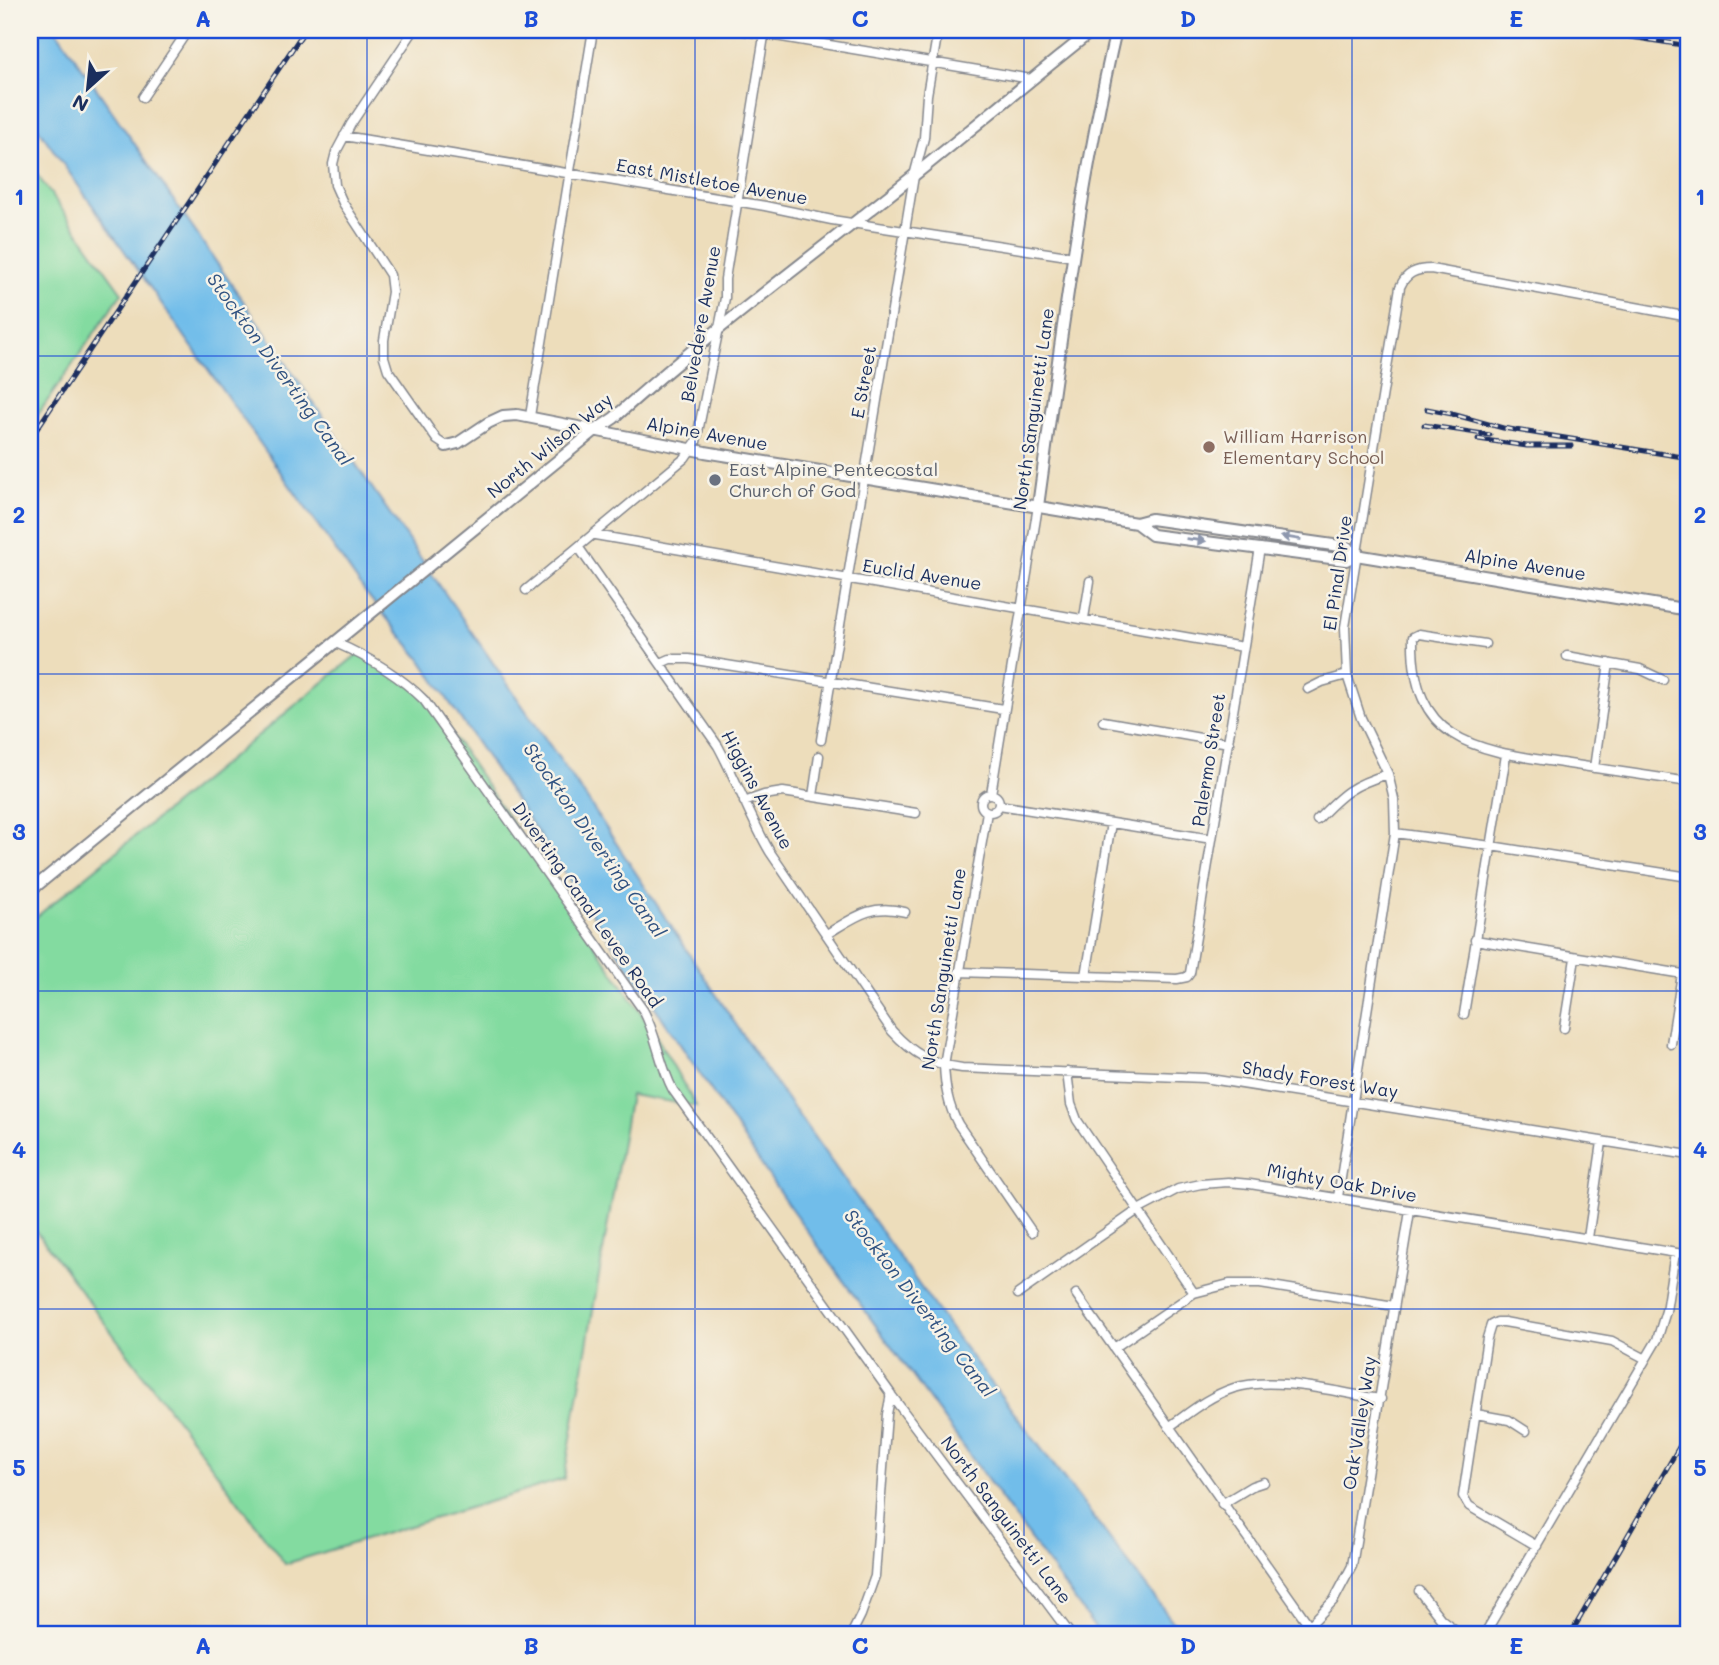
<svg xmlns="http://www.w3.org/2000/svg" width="1719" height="1665" viewBox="0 0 1719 1665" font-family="Mali,sans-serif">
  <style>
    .green { fill: #83dba0; stroke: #4f857f; stroke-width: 2 }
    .water { fill: #71bdea; stroke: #4676a4; stroke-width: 2 }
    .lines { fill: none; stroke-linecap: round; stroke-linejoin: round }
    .street-casing { stroke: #84868c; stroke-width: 11 }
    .secondary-casing { stroke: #84868c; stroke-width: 14 }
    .street { stroke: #fff; stroke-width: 8 }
    .secondary { stroke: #fff; stroke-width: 10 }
    .rail-casing { stroke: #1b2f5e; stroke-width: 5 }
    .rail { stroke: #f7f3e8; stroke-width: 2.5; stroke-dasharray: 8; stroke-linecap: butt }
    .oneway { fill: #8d97ae }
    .grid { fill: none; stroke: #1d4ed8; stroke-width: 2; stroke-opacity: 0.55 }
    .education-dot { fill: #8d6e63; stroke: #f7f3e8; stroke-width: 2.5 }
    .worship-dot { fill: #6b7280; stroke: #f7f3e8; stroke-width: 2.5 }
    .labels { text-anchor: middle; stroke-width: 5; stroke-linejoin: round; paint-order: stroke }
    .street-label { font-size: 18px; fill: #1b2f5e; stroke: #f7f3e8 }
    .education-label { font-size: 18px; fill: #785e54; stroke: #f7f3e8; text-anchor: start }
    .worship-label { font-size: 18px; fill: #5b616d; stroke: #f7f3e8; text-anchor: start }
    .water-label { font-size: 19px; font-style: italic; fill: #305281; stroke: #f7f3e8 }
    .neatline { fill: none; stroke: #1d4ed8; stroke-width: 2.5 }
    .grid-label { font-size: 23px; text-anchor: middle; font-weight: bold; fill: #1d4ed8 }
  </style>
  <rect width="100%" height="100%" fill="#f7f3e8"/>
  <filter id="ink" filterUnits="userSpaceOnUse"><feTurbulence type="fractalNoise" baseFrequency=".0143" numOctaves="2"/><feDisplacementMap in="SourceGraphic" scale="14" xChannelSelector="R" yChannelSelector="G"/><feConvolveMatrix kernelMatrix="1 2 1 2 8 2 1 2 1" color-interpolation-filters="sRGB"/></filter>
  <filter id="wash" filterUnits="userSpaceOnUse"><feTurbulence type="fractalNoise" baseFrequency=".00686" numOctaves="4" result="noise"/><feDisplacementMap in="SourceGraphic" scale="28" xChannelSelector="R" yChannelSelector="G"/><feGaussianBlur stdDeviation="1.57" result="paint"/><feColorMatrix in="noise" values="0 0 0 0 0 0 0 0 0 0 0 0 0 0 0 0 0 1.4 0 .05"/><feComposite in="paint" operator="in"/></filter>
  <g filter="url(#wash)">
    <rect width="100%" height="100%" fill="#edddbb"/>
    <path class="green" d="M30,165L122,293L30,426Z
      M359,653L423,692L652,1029L696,1106L630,1095L564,1479L285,1564L30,1223V922Z"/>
    <path class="water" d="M30,30H56L589,802L760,1061L951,1330L1183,1635H1100L787,1203L419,657L365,592L30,117Z"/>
  </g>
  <g filter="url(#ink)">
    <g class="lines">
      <g class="street-casing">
        <path id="street" d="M414,30L351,124L336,152L333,164L335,185L343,203L390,275L392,292L384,340V357L388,370L437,440L446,446
          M740,30L1031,79
          M143,97L188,30
          M344,136L765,206L832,220L1074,257
          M530,416L593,30
          M595,535L1243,647
          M579,548L718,746C737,781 750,818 770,852L892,1031C913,1054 931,1064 962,1068L1204,1078L1689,1155
          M526,590L685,458L696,442L725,298V279L765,30
          M1084,618L1090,581
          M336,643C368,657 399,675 424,700L643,1010C657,1035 659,1064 673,1090L891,1394L887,1414L875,1576L861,1615L851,1635
          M1485,644L1419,634L1413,637C1411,743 1475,750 1562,763C1604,769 1647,776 1689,782
          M1567,656L1640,669L1663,680
          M661,663L670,659H689L1003,709
          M1308,689L1322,682L1347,675
          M1103,721L1229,743
          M821,740L914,176L924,138L927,95L938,30
          M1594,768L1609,663
          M981 803a9 9 0 1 1 18 0a9 9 0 1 1-18 0Z
          M991,794L1038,506
          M813,796L819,756
          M744,802L764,795L783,792L916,813
          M999,805L1212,839
          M987,812L944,1065C945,1087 948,1105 958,1124L1032,1232
          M1317,820C1343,793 1352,785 1388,774
          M1395,833L1491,846L1689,877
          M827,934C855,917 871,903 905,912
          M1475,940L1689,975
          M959,972L1177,979L1187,977L1190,973L1260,548
          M1086,976L1111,823
          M1464,1014L1506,755
          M1564,1028L1575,958
          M1671,1044L1682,974
          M1067,1072L1071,1104L1077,1120L1194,1293
          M1338,1197L1395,833L1394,799L1388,774L1361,718L1347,675L1345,627L1400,287C1406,273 1416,269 1431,269L1689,317
          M1588,1238L1602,1142
          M1018,1294L1138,1210L1178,1189L1201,1184L1228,1182L1250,1184L1689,1255
          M1076,1294L1316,1635
          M1114,1348L1194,1293L1229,1284H1260L1394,1306
          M890,1396H892L1071,1635
          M1476,1414L1509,1420L1526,1431
          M1169,1427C1190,1412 1209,1396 1234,1388C1274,1375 1339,1393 1381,1399
          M1222,1504L1252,1486L1264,1482
          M1537,1546L1469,1506L1463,1496L1487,1338L1491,1325L1497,1322H1504L1612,1341L1646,1359
          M1419,1591L1441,1619L1462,1635
          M1308,1627L1334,1600L1352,1566L1410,1211
          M1484,1635L1657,1340L1666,1311L1675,1253"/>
      </g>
      <g class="secondary-casing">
        <path id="secondary" d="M446,446L458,443L488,423L503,416L517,415L705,452L1136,523L1151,519L1347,547L1356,555L1689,610
          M1038,506C1060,347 1080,186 1116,30
          M1136,523L1152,535L1346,560L1356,555
          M30,891L593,432L614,418C698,342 789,274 878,204C951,147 1021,87 1093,30"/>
      </g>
      <use href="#street" class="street"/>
      <use href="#secondary" class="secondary"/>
      <g class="rail-casing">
        <path id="rail" d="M1586,30L1689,46
          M1427,409L1452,414L1503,428L1689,458
          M1424,425L1490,435
          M30,439L305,30
          M1478,439L1527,446H1572
          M1570,1635L1689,1430"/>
      </g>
      <use href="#rail" class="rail"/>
    </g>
    <defs><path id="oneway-solid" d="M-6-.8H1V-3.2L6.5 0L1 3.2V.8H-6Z" transform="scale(1.75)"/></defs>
    <g class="oneway">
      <use href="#oneway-solid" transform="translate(1291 538) rotate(-171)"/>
      <use href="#oneway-solid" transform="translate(1196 540) rotate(7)"/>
    </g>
  </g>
  <path class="grid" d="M367,30V1635M695,30V1635M1024,30V1635M1352,30V1635M30,356H1689M30,674H1689M30,991H1689M30,1309H1689"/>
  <circle class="education-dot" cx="1209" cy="447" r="7"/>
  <circle class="worship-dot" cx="715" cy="480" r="7"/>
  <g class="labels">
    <g class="street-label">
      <text transform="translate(712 182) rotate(10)" y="6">East Mistletoe Avenue</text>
      <text transform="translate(701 324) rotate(-80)" y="6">Belvedere Avenue</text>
      <text transform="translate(864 382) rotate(-80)" y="6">E Street</text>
      <text transform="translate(1034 409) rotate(-82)" y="6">North Sanguinetti Lane</text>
      <text transform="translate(707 434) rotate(10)" y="6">Alpine Avenue</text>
      <text transform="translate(550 446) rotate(-39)" y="6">North Wilson Way</text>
      <text transform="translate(1525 565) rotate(9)" y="6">Alpine Avenue</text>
      <text transform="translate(1338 573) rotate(-82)" y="6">El Pinal Drive</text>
      <text transform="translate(922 575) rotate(9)" y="6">Euclid Avenue</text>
      <text transform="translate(1209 760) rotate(-81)" y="6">Palermo Street</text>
      <text transform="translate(757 790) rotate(62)" y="6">Higgins Avenue</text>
      <text transform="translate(587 905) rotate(55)" y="6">Diverting Canal Levee Road</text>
      <text transform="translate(944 969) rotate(-81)" y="6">North Sanguinetti Lane</text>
      <text transform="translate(1320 1080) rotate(9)" y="6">Shady Forest Way</text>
      <text transform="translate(1342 1183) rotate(10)" y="6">Mighty Oak Drive</text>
      <text transform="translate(1360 1423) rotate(-81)" y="6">Oak Valley Way</text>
      <text transform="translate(1006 1520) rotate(53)" y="6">North Sanguinetti Lane</text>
    </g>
    <g class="education-label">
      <text x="1223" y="443">William Harrison<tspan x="1223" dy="21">Elementary School</tspan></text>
    </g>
    <g class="worship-label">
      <text x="729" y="476">East Alpine Pentecostal<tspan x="729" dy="21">Church of God</tspan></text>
    </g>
    <g class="water-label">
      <text transform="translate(280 369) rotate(54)" y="7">Stockton Diverting Canal</text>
      <text transform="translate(595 840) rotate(55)" y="7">Stockton Diverting Canal</text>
      <text transform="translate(920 1303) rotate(52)" y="7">Stockton Diverting Canal</text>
    </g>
  </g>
  <rect width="1719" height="1665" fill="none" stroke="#f7f3e8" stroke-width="77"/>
  <g transform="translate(88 88) rotate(207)" stroke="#f7f3e8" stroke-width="5" paint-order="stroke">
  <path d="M0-5L12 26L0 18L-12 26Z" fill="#1b2f5e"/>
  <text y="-10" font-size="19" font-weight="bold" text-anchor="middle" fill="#1b2f5e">N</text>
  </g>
  <rect x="38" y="38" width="1642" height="1588" class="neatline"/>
  <g class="grid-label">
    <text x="203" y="27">A</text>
    <text x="531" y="27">B</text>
    <text x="860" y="27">C</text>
    <text x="1188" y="27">D</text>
    <text x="1516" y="27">E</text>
    <text x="19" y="205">1</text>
    <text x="1700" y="205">1</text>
    <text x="19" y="523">2</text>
    <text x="1700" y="523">2</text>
    <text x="19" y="840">3</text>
    <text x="1700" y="840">3</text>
    <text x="19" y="1158">4</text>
    <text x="1700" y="1158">4</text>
    <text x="19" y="1476">5</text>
    <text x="1700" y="1476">5</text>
    <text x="203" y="1654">A</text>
    <text x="531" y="1654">B</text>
    <text x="860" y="1654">C</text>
    <text x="1188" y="1654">D</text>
    <text x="1516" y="1654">E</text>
  </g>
</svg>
